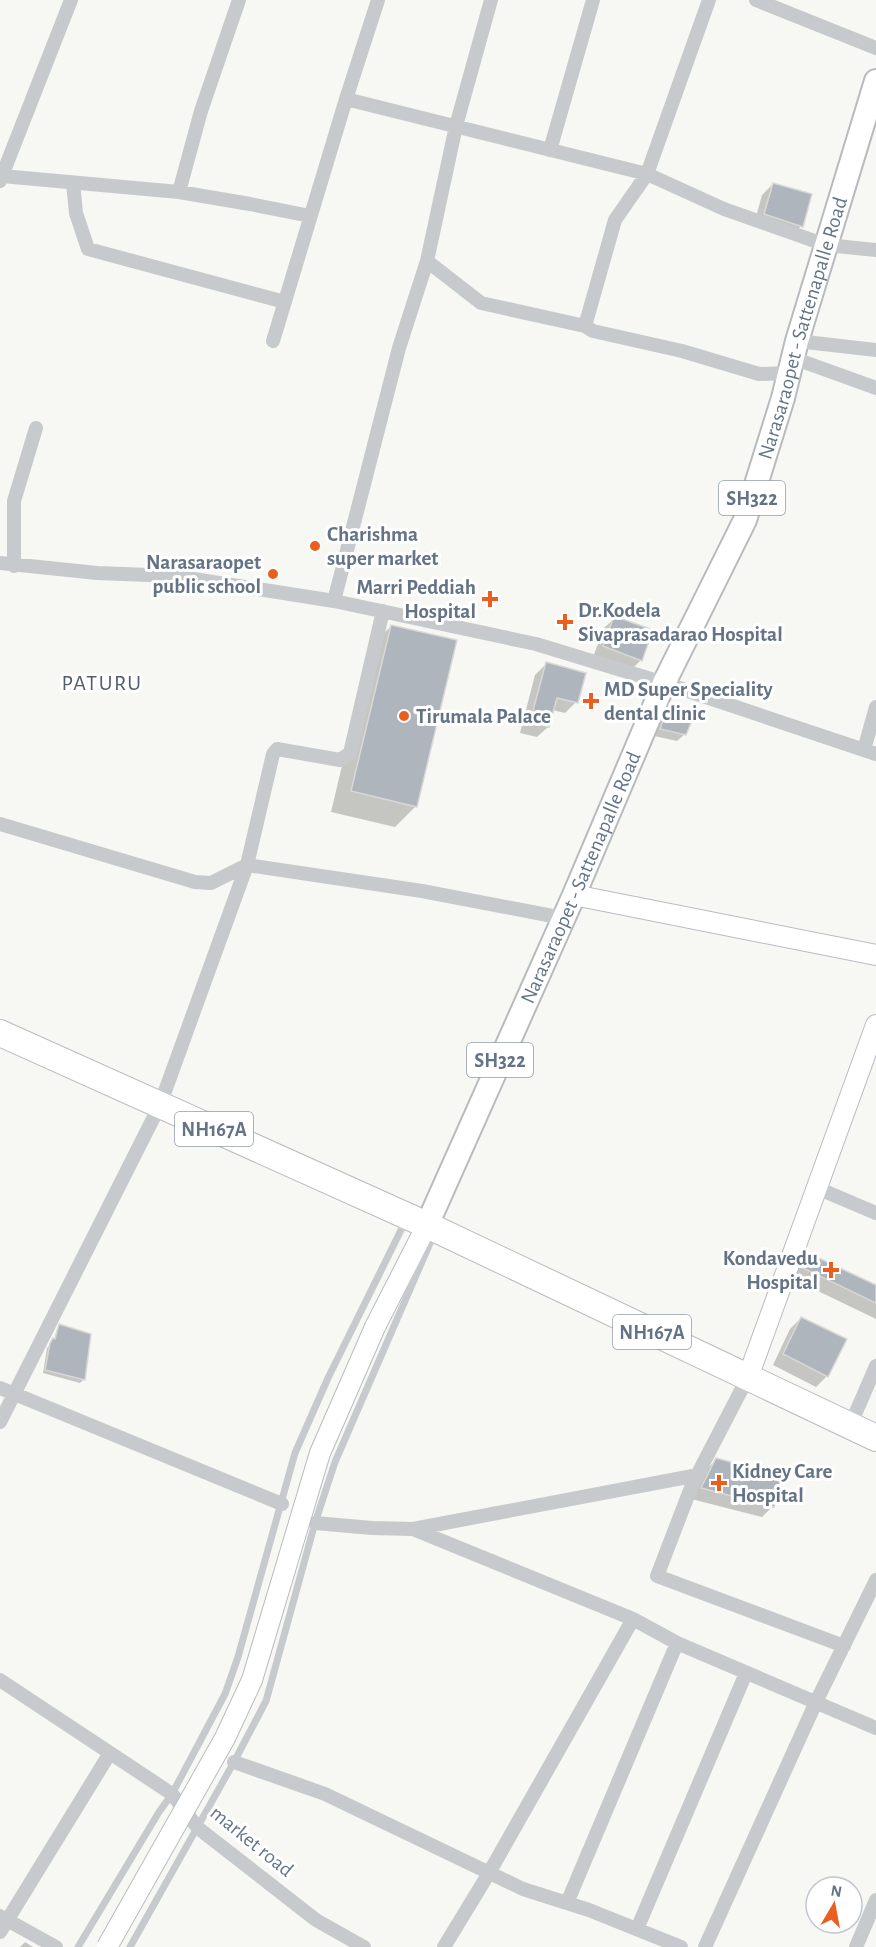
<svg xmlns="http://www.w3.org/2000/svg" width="876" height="1947" viewBox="0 0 876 1947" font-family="'Alegreya Sans',sans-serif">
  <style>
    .shadow { fill: #0003 }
    .building { fill: #aeb5bc; stroke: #d8d8d6; stroke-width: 1.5 }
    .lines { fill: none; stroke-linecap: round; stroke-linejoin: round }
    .secondary-casing { stroke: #b8bdc2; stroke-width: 22 }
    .primary-casing { stroke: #b7bbbf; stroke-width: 26 }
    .highway-casing { stroke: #b8bbbf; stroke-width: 28 }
    .lane { stroke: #c6cacd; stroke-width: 7 }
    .street { stroke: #c6cacd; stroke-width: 14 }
    .secondary { stroke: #fff; stroke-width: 20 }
    .primary { stroke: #fff; stroke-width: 22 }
    .highway { stroke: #fff; stroke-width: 26 }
    .secondary-bridge-casing { stroke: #b8bdc2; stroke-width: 22; stroke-linecap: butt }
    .secondary-bridge { stroke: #fff; stroke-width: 20 }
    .poi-dot { fill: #ea5f20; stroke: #fff; stroke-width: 2 }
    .labels { text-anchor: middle; stroke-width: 6; stroke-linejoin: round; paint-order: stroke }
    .shield { fill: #fff; stroke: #929eaa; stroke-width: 1.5 }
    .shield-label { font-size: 20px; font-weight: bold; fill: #647486 }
    .street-label { font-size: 21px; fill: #647486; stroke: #fff }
    .poi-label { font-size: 21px; font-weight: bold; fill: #647486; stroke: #fff; text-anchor: start }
    .neighbourhood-label { font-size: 22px; letter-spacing: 1.5px; fill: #535e6a; stroke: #fff }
  </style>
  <rect width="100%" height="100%" fill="#f7f7f3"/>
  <path class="shadow" d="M773,184L801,226L790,237L754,224L762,195Z
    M615,618L641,660L630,671L593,657L604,628Z
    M391,626L416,806L395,827L331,812L370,648Z
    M546,664L576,702L565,713L552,710L548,727L537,737L520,733L535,675Z
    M665,717L685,734L677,741L654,736L658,724Z
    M807,1254L876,1287V1319L791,1278L796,1265Z
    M801,1318L827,1376L816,1387L773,1365L790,1329Z
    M60,1326L83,1380L80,1383L43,1373L47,1348L54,1340L57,1329Z
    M716,1460L773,1506L762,1517L691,1499L705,1471Z
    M25,1942L33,1947H20Z"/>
  <path class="building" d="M773,183L812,194L803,227L764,214Z
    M614,616L653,630L642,661L603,646Z
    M391,625L457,640L417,807L351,791Z
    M546,662L586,673L578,703L557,698L549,727L530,722Z
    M665,715L691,723L686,735L660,729Z
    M806,1252L876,1285V1303L801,1267Z
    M801,1317L847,1339L828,1377L783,1354Z
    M59,1324L91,1334L85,1380L45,1370L50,1343L53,1338L55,1339Z
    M716,1458L782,1476L774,1507L701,1488Z"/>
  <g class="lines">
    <g class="secondary-casing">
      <path id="secondary" d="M574,895L876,955
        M375,1327L427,1225
        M748,1377L876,1025"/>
    </g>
    <g class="primary-casing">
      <g id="primary">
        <path id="s1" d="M427,1225L574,895L664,683L745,520L783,398L797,341L876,81"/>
      </g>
    </g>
    <g class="highway-casing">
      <path id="highway" d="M0,1033L427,1225L876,1438"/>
    </g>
    <path class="lane" d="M78,1947L159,1812L172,1794L225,1694L238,1657L295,1453L328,1378L406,1220
      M130,1947L234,1762L266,1701L315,1523L335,1462L434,1234"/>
    <path class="street" d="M756,0L876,48
      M346,99L647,174L724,209L826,245L876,250
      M550,150L593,0
      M2,176L179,192L250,204L310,216
      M0,181L71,0
      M73,183L76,213L88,249L285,302
      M179,192L201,111L239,0
      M427,261L481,303L585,326L593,331L682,351L759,374L790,373
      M585,326L615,220L647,174L709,0
      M273,341L346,99L378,0
      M797,341L876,350
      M793,358L876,388
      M0,563L97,573L175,576L334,601L536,644L664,683L876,754
      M14,566V501L36,428
      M334,601L399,348L427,261L456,126L491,0
      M864,750L876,707
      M0,824L195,882L211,883L247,865L273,754L277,749L340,760L350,753L383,611
      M817,1188L876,1213
      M748,1377L692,1485L657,1576L844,1646
      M0,1388L282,1504
      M0,1422L160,1105L247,865L422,891L563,918
      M850,1426L876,1366
      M315,1523L372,1528L413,1529L633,1619L489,1873L444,1947
      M413,1529L698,1475
      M633,1619L677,1643L876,1728
      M0,1680L172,1794L198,1828L316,1920L364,1947
      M234,1762L325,1794L523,1889L589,1910L681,1947
      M567,1903L677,1643
      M0,1916L56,1947
      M637,1929L746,1673
      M0,1932L110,1753
      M705,1947L816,1702L876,1580
      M856,1947L876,1900"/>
    <use href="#secondary" class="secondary"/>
    <use href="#primary" class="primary"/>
    <use href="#highway" class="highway"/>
    <g class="secondary-bridge-casing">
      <path id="secondary-bridge" d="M107,1947L225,1738L252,1680L320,1453L375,1327"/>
    </g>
    <use href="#secondary-bridge" class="secondary-bridge"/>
  </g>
  <g class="poi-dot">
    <circle cx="315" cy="546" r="6"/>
    <circle cx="273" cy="574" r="6"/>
    <path d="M487 590h6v6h6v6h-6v6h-6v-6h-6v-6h6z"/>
    <path d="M562 613h6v6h6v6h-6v6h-6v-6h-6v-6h6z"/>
    <path d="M588 692h6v6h6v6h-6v6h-6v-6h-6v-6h6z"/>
    <circle cx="404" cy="716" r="6"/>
    <path d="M828 1261h6v6h6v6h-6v6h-6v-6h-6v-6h6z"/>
    <path d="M716 1474h6v6h6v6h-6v6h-6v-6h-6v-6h6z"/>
  </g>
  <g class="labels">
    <g class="shield">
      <rect x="719" y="481" width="66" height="34" rx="4.5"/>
      <rect x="467" y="1043" width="66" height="34" rx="4.5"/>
      <rect x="175" y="1112" width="78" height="34" rx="4.5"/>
      <rect x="613" y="1315" width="78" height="34" rx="4.5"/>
    </g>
    <g class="shield-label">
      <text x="752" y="505">SH322</text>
      <text x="500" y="1067">SH322</text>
      <text x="214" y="1136">NH167A</text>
      <text x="652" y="1339">NH167A</text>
    </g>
    <g class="street-label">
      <text dy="7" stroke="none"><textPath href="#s1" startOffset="974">Narasaraopet - Sattenapalle Road</textPath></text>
      <text dy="7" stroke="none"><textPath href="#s1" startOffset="380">Narasaraopet - Sattenapalle Road</textPath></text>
      <text transform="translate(252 1841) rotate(39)" y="7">market road</text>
    </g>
    <g class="poi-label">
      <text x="327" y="541">Charishma<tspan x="327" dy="24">super market</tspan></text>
      <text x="261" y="569" text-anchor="end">Narasaraopet<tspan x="261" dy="24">public school</tspan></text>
      <text x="476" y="594" text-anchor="end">Marri Peddiah<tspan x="476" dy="24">Hospital</tspan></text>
      <text x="578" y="617">Dr.Kodela<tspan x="578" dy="24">Sivaprasadarao Hospital</tspan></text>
      <text x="604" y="696">MD Super Speciality<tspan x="604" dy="24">dental clinic</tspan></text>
      <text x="416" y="723">Tirumala Palace</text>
      <text x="818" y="1265" text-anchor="end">Kondavedu<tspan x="818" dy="24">Hospital</tspan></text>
      <text x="732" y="1478">Kidney Care<tspan x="732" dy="24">Hospital</tspan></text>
    </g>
    <g class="neighbourhood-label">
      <text x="102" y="690">PATURU</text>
    </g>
  </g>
  <g transform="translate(834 1905) rotate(10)"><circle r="28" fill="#ffffff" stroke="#c1c7cf" stroke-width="1.5"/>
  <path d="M0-4.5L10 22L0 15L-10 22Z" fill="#ea5f20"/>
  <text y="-9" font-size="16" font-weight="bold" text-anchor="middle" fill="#647486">N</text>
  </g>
</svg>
